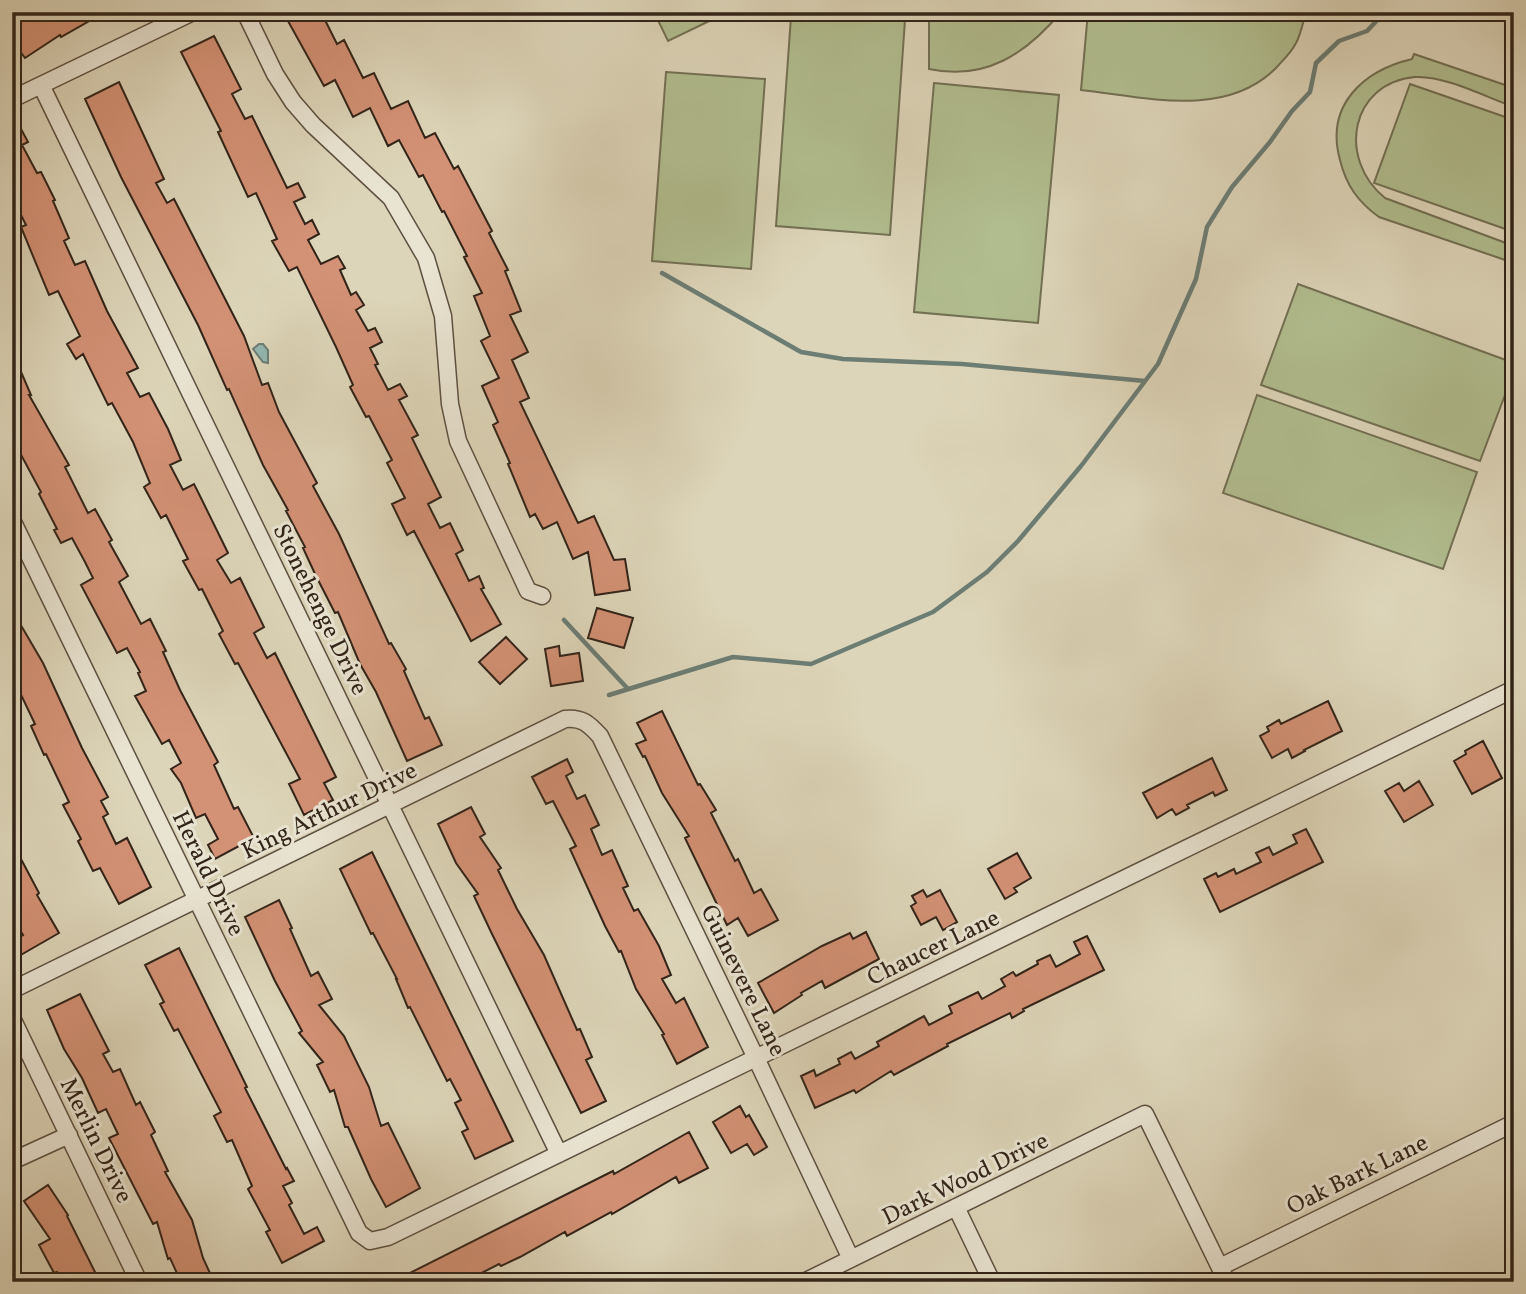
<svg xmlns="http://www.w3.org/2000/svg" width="1526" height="1294" viewBox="0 0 1526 1294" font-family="Vollkorn,serif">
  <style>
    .green { fill: #b1bd8f; stroke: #727054; stroke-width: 2 }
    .water { fill: #93b8b1; stroke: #6c7d74; stroke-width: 2 }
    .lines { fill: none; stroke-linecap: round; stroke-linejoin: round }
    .stream { stroke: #6c7d74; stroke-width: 4.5 }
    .building { fill: #d39175; stroke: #322419; stroke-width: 2 }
    .minor-casing { stroke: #5d5041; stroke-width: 19 }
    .minor { stroke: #e9e4d2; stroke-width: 16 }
    .labels { text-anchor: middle; stroke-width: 6; stroke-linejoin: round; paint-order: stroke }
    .street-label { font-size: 24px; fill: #322419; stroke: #e9e4d2 }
  </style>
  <rect width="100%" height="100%" fill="#ddd5b9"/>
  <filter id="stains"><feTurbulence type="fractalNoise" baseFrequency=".00286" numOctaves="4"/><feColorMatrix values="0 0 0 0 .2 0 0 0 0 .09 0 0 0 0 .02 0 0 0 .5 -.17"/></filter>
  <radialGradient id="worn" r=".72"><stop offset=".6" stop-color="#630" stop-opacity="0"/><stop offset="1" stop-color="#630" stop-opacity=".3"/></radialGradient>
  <path class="green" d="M654,12H728L668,41Z
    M929,12H1061C1026,54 985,81 929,69Z
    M1088,12H1306C1303,22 1301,34 1296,43C1291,53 1283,60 1276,68C1225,119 1145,97 1081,90Z
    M791,17L905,20L890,235L776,226Z
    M1414,54L1514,88V107C1486,97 1444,75 1415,77C1350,83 1337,159 1385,198L1514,246V263L1379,217C1358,202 1346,185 1340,160C1325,106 1362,71 1412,59Z
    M666,72L765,79L751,269L652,261Z
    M934,83L1059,95L1038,323L914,312Z
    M1410,84L1514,120V232L1374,183Z
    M1298,284L1514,363V371L1480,461L1261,385Z
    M1257,395L1477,472L1443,569L1223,493Z"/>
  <path class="water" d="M259,344H263L268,350V363L263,362L253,349Z"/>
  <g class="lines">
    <path class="stream" d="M662,273L801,352L843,359L962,364L1145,381
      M564,620L628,689
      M609,695L733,657L811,664L933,612L987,572L1018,541L1081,466L1158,364L1196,279L1207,227L1232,187L1270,142L1292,111L1310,92L1316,63L1339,41L1367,31L1385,12"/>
  </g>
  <path class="building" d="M34,12H105L61,37L60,35L25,58L22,54L12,59V26Z
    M283,12H321L337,44L344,40L363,78L374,73L391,109L408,101L425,138L435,133L454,169L458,166L492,231L489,233L508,270L505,271L521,311L510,315L528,352L512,360L529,398L520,402L578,523L594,516L614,560L625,559L630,590L595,595L588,552L573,559L557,522L543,529L535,514L530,517L508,464L510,463L493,425L498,422L482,386L499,378L481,341L490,336L474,296L482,293L464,257L467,256L444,211L442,212L423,175L419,177L399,140L388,146L370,108L353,117L335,80L324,86Z
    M214,36L241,89L232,94L245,119L252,116L287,188L298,183L305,197L294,202L305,224L312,220L319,234L308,240L321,264L338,256L345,268L340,270L351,295L356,292L364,305L356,310L368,331L375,328L382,342L370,348L378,364L375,365L388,390L400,384L407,396L399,400L418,435L412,438L441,497L428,504L440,528L450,523L463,550L456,554L469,581L479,576L484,588L481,589L501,624L471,641L414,531L407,535L392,504L405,498L387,463L392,460L369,416L366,417L350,387L353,385L336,347L297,267L289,271L272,241L277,239L256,193L248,197L218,132L221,131L181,52Z
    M119,82L164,179L156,183L167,203L174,199L244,336L262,385L268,383L279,412L317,483L313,486L339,534L389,644L391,643L406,669L404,671L425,719L429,717L442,745L407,761L376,692L360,664L338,612L335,613L316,576L303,548L305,547L286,511L288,510L263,465L229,389L227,390L198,325L121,177L85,99Z
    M12,126L16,132L21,129L28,142L22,145L37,173L41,172L55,200L53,201L69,238L64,241L75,265L85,261L107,311L138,368L127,373L140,397L149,393L168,429L181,460L170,465L183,490L194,484L200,496L228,553L217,560L231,583L240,578L264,627L254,633L267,658L275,653L336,777L324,783L333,800L304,815L289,784L300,779L238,663L235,664L219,634L223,631L202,589L199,590L183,561L188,559L166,515L161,518L144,487L150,483L133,442L112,403L108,405L83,354L76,359L67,344L80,336L58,291L49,295L21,227L26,225L12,197Z
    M12,351L31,395H29L69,465L65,467L88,513L95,509L112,540L109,542L128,576L119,582L141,624L150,619L166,651L163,652L180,690L218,762L214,765L234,809L238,807L254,838L215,859L208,845L218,839L205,814L196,818L181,783L171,769L181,763L169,740L162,744L135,696L146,691L138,673L140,672L127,648L117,653L81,585L93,578L85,562L72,538L61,543L54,530L57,529L39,494L41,492L12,438Z
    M597,608L633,618L624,648L588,638Z
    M12,610L43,663L82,748L108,797L101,801L108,814L103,817L116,844L127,838L151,887L119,904L100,868L93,871L78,841L81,839L63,805L69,802L46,754L44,755L31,726L35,724L12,676Z
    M506,637L527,659L500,684L479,662Z
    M559,646L560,656L579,653L583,681L551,686L545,649Z
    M1328,701L1342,731L1304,750L1305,751L1292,758L1288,749L1272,758L1260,736L1269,731L1267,727L1279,720L1281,724Z
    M662,711L698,785L700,784L716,810L711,813L735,861L738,859L754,893L761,889L778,920L748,936L738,918L727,925L685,838L689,836L662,793L645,756L643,757L636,744L646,740L637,723Z
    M1483,741L1502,778L1472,794L1454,761L1466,754L1465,751Z
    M1212,758L1227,790L1215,796L1213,792L1187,805L1189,808L1176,815L1172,809L1157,818L1143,793Z
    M567,759L573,772L566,776L577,799L585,795L599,825L591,829L602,855L612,850L628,886L623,888L634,911L638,909L659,946L671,975L662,979L676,1003L684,998L708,1047L677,1064L662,1035L664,1034L636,989L621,951L619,952L605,926L570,849L576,846L553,801L546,804L532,777Z
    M1419,781L1433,805L1404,822L1385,791L1399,783L1404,791Z
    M471,807L485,834L480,837L501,868L498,870L517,909L544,955L577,1030L580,1029L592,1057L586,1060L606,1101L581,1113L492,934L474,896L478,894L456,863L438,824Z
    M1306,829L1323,862L1220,912L1204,879L1216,873L1218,877L1234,869L1236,874L1261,862L1256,853L1269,847L1273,855L1297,843L1293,835Z
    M12,842L39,893L37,895L59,933L19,956L12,944V941L23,935L12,916Z
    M372,852L513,1141L475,1159L462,1132L468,1129L455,1103L461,1100L450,1079L447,1081L410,1007L408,1008L396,979H397L373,933L371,934L340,869Z
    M1017,853L1031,878L1014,888L1017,892L1005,899L988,869Z
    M923,890L927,897L940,890L957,922L943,930L936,917L921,925L911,906L916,903L912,896Z
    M279,900L292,928L290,929L311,976L318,972L332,999L319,1005L344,1036L369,1087L381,1126L388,1123L420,1188L386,1207L371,1179L348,1127H345L334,1090L330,1092L317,1065L323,1062L299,1033L302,1031L275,981L245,917Z
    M866,932L879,959L825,988L822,981L801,993L802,995L774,1013L758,983L822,946L850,933L853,939Z
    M1087,936L1104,970L1023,1009L1024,1011L1012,1018L1010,1013L947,1044L948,1046L894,1075L891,1071L856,1093L854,1090L815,1108L801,1076L814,1070L816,1076L840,1064L838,1059L851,1052L855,1059L879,1046L877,1042L924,1016L929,1025L952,1013L949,1006L978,992L982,999L1005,986L1001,979L1013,972L1016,976L1038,964L1037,961L1050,955L1056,967L1080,954L1074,942Z
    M179,948L247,1087L245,1088L286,1169L287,1168L294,1181L283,1186L292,1203L289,1205L304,1234L317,1227L324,1241L282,1263L266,1232L270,1230L248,1189L252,1186L232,1140L227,1142L214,1116L221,1112L178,1029L174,1031L160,1004L164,1002L145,965Z
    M80,994L109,1051L103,1054L113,1072L120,1069L136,1105L140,1102L155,1132L151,1135L168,1171L165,1172L192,1220L203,1258L214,1282H181L170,1258L168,1259L157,1222L153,1224L109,1138L118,1134L106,1109L98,1113L82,1078L64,1049L47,1010Z
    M740,1106L746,1117L749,1115L767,1147L754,1155L747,1144L731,1153L713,1122Z
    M689,1132L708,1168L679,1183L676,1177L612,1214L611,1212L567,1236L565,1232L520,1257L501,1266L499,1264L464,1282H392L613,1171L614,1174Z
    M48,1185L68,1215L67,1216L100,1282H62L57,1272L54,1273L39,1245L50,1239L24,1201Z"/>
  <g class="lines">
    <g class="minor-casing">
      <path id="minor" d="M245,12L275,74L293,102L313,125L391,198L426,258L443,316L450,404L458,441L528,591L542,596
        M41,85L559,1154
        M12,99L193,12
        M12,520L359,1233L370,1241L388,1237L1514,689
        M12,990L565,719C582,717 589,724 600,736L756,1058L851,1259
        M12,1018L139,1282
        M12,1161L69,1135
        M956,1207L992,1282
        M1220,1267L1514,1123
        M804,1282L1145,1114L1227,1282"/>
    </g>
    <use href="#minor" class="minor"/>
  </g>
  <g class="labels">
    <g class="street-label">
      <text transform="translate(321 609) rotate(64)" y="8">Stonehenge Drive</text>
      <text transform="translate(329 810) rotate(-26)" y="8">King Arthur Drive</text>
      <text transform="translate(209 873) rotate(64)" y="8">Herald Drive</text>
      <text transform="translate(933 947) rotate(-26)" y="8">Chaucer Lane</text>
      <text transform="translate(744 980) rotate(64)" y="8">Guinevere Lane</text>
      <text transform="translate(97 1140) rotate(64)" y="8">Merlin Drive</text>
      <text transform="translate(1357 1174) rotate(-26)" y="8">Oak Bark Lane</text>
      <text transform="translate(965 1178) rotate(-26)" y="8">Dark Wood Drive</text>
    </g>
  </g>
  <rect width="1526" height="1294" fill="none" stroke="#ddd5b9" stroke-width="42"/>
  <rect x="14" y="14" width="1498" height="1266" fill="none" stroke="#322419" stroke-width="3.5"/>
  <rect x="21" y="21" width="1484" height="1252" fill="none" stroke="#322419" stroke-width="2"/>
  <rect width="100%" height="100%" filter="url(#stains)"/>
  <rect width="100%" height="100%" fill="url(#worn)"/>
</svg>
